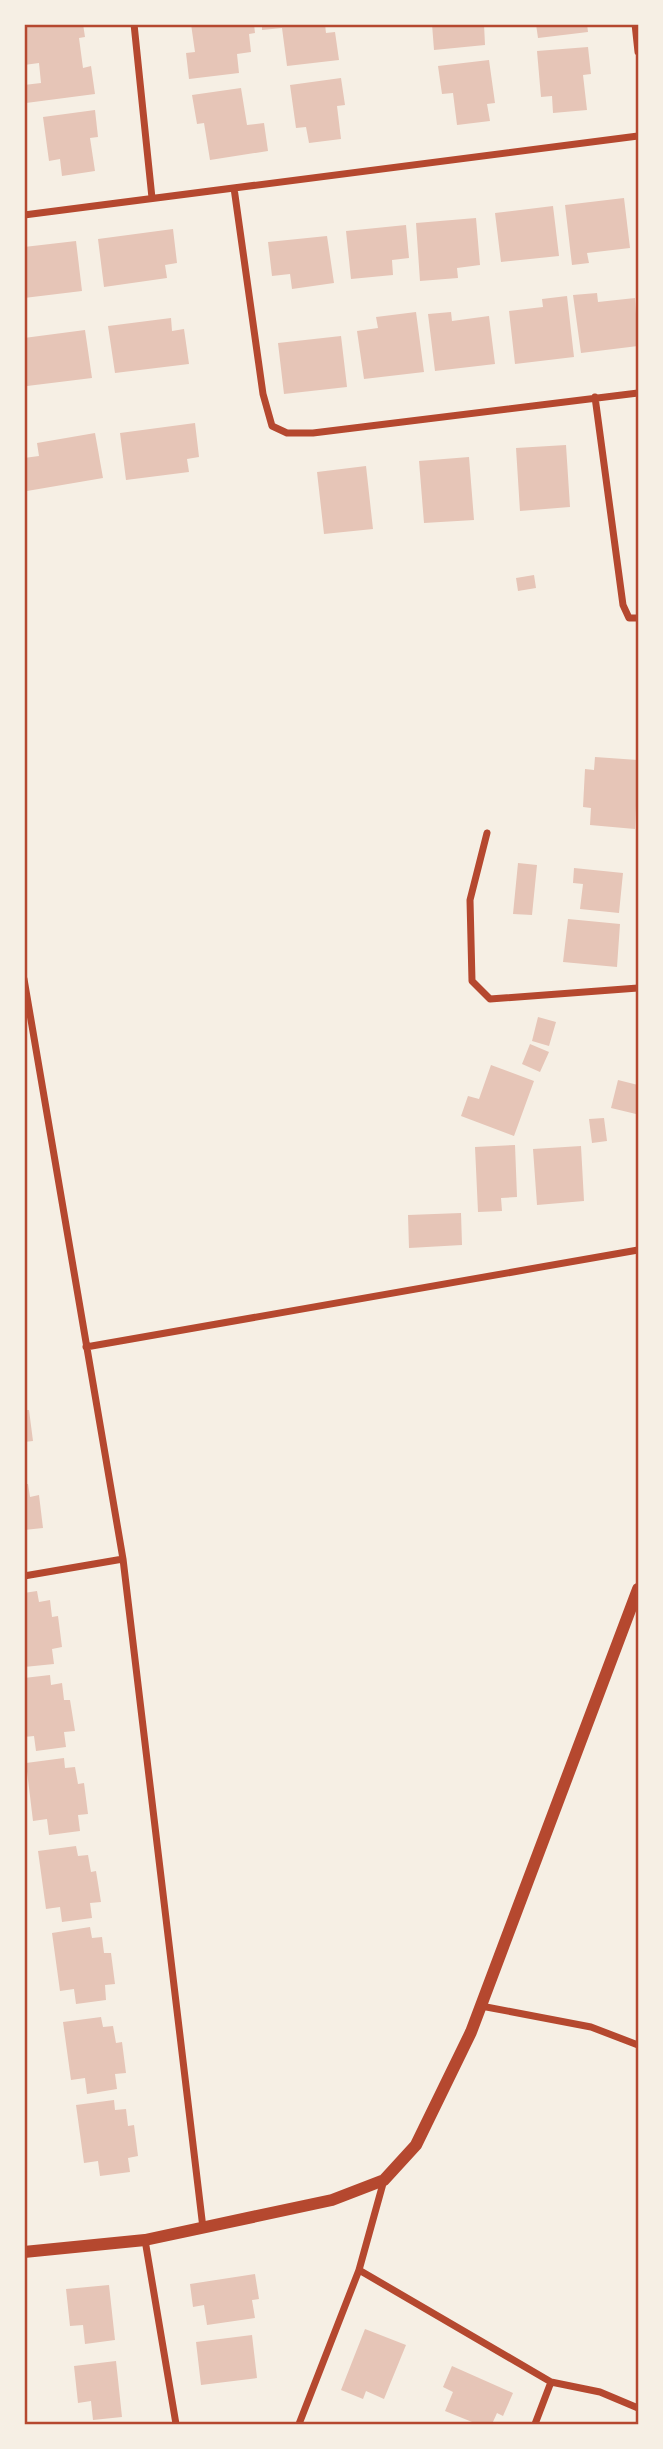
<svg xmlns="http://www.w3.org/2000/svg" width="663" height="2449" viewBox="0 0 663 2449" font-family="Cabin,sans-serif">
  <style>
    .building { fill: #e6c5b7 }
    .lines { fill: none; stroke-linecap: round; stroke-linejoin: round }
    .minor { stroke: #b5482f; stroke-width: 7 }
    .tertiary { stroke: #b5482f; stroke-width: 12 }
    .neatline { fill: none; stroke: #b5482f; stroke-width: 2.5 }
  </style>
  <rect width="100%" height="100%" fill="#f6efe4"/>
  <path class="building" d="M45,24H83L85,37L79,38L83,68L91,66L95,94L26,103L24,85L41,83L39,63L24,65V27Z
    M191,24H254L255,33L249,34L251,52L237,54L239,73L189,79L186,53L195,52Z
    M262,24H325L326,33L335,32L339,60L287,66L282,28L262,30Z
    M432,24H484L485,45L434,50Z
    M536,24H587L588,32L538,38Z
    M588,47L591,74L583,75L587,110L553,113L552,96L541,97L537,51Z
    M489,60L495,103L487,104L490,121L457,125L453,93L442,94L438,66Z
    M341,78L345,105L337,106L341,139L309,143L306,127L296,128L290,85Z
    M241,88L247,125L264,123L268,151L210,160L204,123L197,124L192,95Z
    M95,110L98,137L90,138L95,171L62,176L60,159L49,161L43,117Z
    M624,198L630,248L587,253L589,263L572,265L565,205Z
    M553,206L559,256L501,262L495,213Z
    M476,218L480,265L457,268L458,278L420,281L416,223Z
    M406,225L409,258L392,260L393,275L351,279L346,231Z
    M173,229L177,263L165,265L167,278L104,287L98,239Z
    M327,236L334,283L292,289L290,274L272,276L268,242Z
    M76,241L82,291L24,298V247Z
    M597,293L598,302L635,298L638,346L581,353L573,295Z
    M567,296L574,357L515,364L509,311L543,307L542,299Z
    M416,312L424,372L364,379L357,331L378,328L376,317Z
    M451,312L452,321L489,316L495,364L435,371L428,314Z
    M171,318L172,331L184,329L189,364L115,373L108,326Z
    M85,330L92,378L27,386L26,378L24,379V338Z
    M341,336L347,387L284,394L278,343Z
    M195,423L199,457L187,459L189,472L126,480L120,433Z
    M95,433L103,478L27,491L24,458L39,456L37,443Z
    M566,445L570,507L520,511L516,448Z
    M469,457L474,520L424,523L419,461Z
    M366,466L373,529L324,534L317,472Z
    M534,575L536,588L518,591L516,578Z
    M595,757L638,760L635,829L590,825L591,808L583,807L585,769L594,770Z
    M518,863L537,865L532,915L513,914Z
    M574,868L623,873L619,913L580,909L583,884L573,883Z
    M568,919L620,924L617,967L563,962Z
    M538,1017L556,1022L549,1046L532,1041Z
    M530,1044L549,1052L540,1072L522,1064Z
    M491,1065L534,1081L514,1136L461,1116L468,1096L479,1099Z
    M618,1080L638,1085L636,1114L611,1108Z
    M604,1118L607,1141L592,1143L589,1119Z
    M515,1145L517,1197L501,1198L502,1211L478,1212L475,1147Z
    M581,1146L584,1201L537,1205L533,1149Z
    M461,1213L462,1245L409,1248L408,1215Z
    M24,1410H29L33,1441L24,1442Z
    M24,1484H28L30,1497L39,1495L43,1528L24,1530Z
    M37,1591L39,1602L50,1600L52,1617L58,1616L62,1647L52,1649L54,1664L24,1667V1593Z
    M50,1675L51,1685L62,1683L64,1700H70L75,1731L64,1732L66,1747L36,1751L34,1736L24,1737V1678Z
    M64,1758L65,1768L75,1767L78,1784L84,1783L88,1814L78,1815L80,1831L49,1835L47,1819L33,1821L26,1763Z
    M76,1846L78,1856L88,1855L91,1872L96,1871L101,1902L90,1903L92,1918L62,1922L60,1907L46,1909L38,1851Z
    M90,1927L92,1938L102,1937L104,1953H111L115,1984L105,1985L106,2000L76,2004L74,1989L60,1991L52,1933Z
    M101,2017L103,2027L113,2026L116,2043L122,2042L126,2073L115,2074L117,2089L87,2094L85,2078L71,2080L63,2022Z
    M114,2100L115,2110L126,2109L128,2126L134,2125L138,2156L128,2158L130,2172L100,2176L98,2161L84,2163L76,2105Z
    M255,2274L259,2299L252,2300L255,2318L207,2325L204,2305L193,2307L190,2284Z
    M109,2285L115,2340L85,2344L83,2325L70,2326L66,2289Z
    M365,2329L406,2345L384,2399L366,2391L363,2399L341,2390Z
    M252,2335L257,2378L201,2385L196,2342Z
    M116,2361L122,2417L93,2420L91,2401L78,2403L74,2366Z
    M452,2366L513,2393L503,2416L497,2413L492,2424H477L445,2411L453,2392L443,2387Z"/>
  <g class="lines">
    <path class="minor" d="M134,24L152,198
      M635,24L638,52
      M234,188L263,394L272,426L287,433H313L638,393
      M24,215L638,136
      M595,397L623,605L629,618H638
      M487,833L470,900L472,981L490,999L638,988
      M24,979L123,1559L203,2228
      M86,1347L638,1250
      M24,1576L123,1559
      M481,2006L591,2027L638,2045
      M145,2240L176,2424
      M359,2270L551,2382L600,2392L638,2408
      M299,2424L359,2270L384,2180
      M535,2424L551,2382"/>
    <path class="tertiary" d="M24,2252L145,2240L332,2200L384,2180L416,2145L471,2032L638,1589"/>
  </g>
  <rect width="663" height="2449" fill="none" stroke="#f6efe4" stroke-width="52"/>
  <rect x="26" y="26" width="611" height="2397" class="neatline"/>
</svg>
